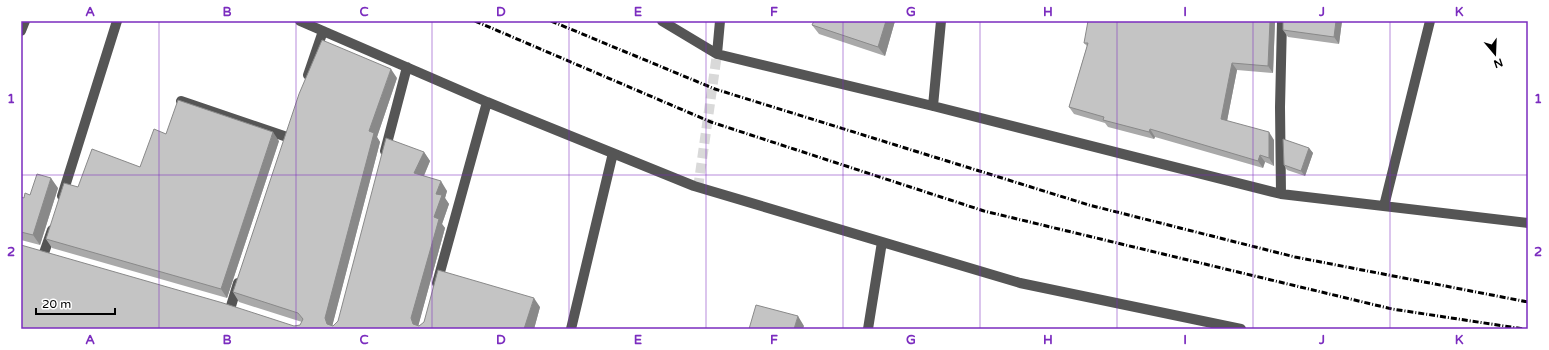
<svg xmlns="http://www.w3.org/2000/svg" width="1549" height="350" viewBox="0 0 1549 350" font-family="'Varela Round',sans-serif">
  <style>
    .lines { fill: none; stroke-linecap: round; stroke-linejoin: round }
    .minor-tunnel { stroke: #d9d9d9; stroke-width: 10; stroke-dasharray: 10 5; stroke-linecap: butt }
    .minor { stroke: #555; stroke-width: 10 }
    .rail { stroke: #000; stroke-width: 3; stroke-dasharray: 6 2 1 2; stroke-linecap: butt }
    .wall { fill: #a9a9a9 }
    .shaded-wall { fill: #898989 }
    .building { fill: #c4c4c4; stroke: #898989 }
    .grid { fill: none; stroke: #7b2cbf; stroke-width: 1; stroke-opacity: 0.55 }
    .neatline { fill: none; stroke: #7b2cbf; stroke-width: 1.5 }
    .grid-label { font-size: 13px; text-anchor: middle; font-weight: bold; fill: #7b2cbf }
  </style>
  <rect width="100%" height="100%" fill="#fff"/>
  <g class="lines">
    <path class="minor-tunnel" d="M698,188L717,54"/>
    <path class="minor" d="M300,21L487,102L694,186L1020,283L1241,329
      M662,21L717,54L933,106L1281,194L1528,223
      M21,31L25,21
      M717,54L720,21
      M308,75L323,31
      M181,101L287,137
      M933,106L941,21
      M385,151L407,67
      M1281,194L1280,107L1282,21
      M62,196L117,21
      M1384,206L1430,21
      M44,253L52,230
      M437,283L487,102
      M231,306L238,283
      M571,329L613,153
      M868,329L882,242"/>
    <path class="rail" d="M475,21L711,122L984,211L1392,309L1524,329
      M551,21L715,89L1089,205L1295,257L1528,302"/>
  </g>
  <path class="wall" d="M895,21L885,56L819,34L812,25Z
    M1275,21L1273,73L1237,70L1227,121L1274,140V166L1265,162L1263,168L1155,137L1154,139L1108,127L1105,123L1074,114L1069,107L1087,46L1084,43Z
    M1342,21L1339,44L1288,37L1283,30Z
    M397,78L377,137L380,142L332,326H333L338,321L424,152L430,161L424,176L447,191L445,198L449,204L442,224L445,228L418,326L540,307L534,329H21L294,326L300,325L302,322L239,302L233,292Z
    M166,134L279,141L227,298L52,248L46,239L78,187L140,167Z
    M1309,148L1313,153L1305,176L1287,170L1284,165Z
    M58,188L40,245L21,240V197L24,198L30,195Z"/>
  <path class="shaded-wall" d="M886,21H895L885,56L878,47Z
    M1270,21H1275L1273,73L1268,66Z
    M1336,21H1342L1339,44L1334,37Z
    M1232,63L1237,70L1226,126L1221,119Z
    M391,69L397,78L377,137L380,142L332,327L327,324L325,318L369,131Z
    M1150,129L1155,137L1154,139L1149,132Z
    M273,132L279,141L227,298L221,289Z
    M1269,132L1274,140V166L1269,158Z
    M1309,148L1313,153L1305,176L1301,171Z
    M424,152L430,161L421,182L414,173Z
    M1260,155L1265,162L1263,168L1258,161Z
    M51,178L58,188L40,245L33,235Z
    M441,181L447,191L445,198L449,204L442,224L445,228L418,327L413,324L411,318L434,217L436,194Z
    M534,298L540,307L534,329H524Z
    M798,316L804,326L803,329H794Z"/>
  <path class="building" d="M814,21H886L878,47L812,25Z
    M1088,21H1270L1268,66L1232,63L1221,119L1269,132V158L1260,155L1258,161L1150,129L1149,132L1103,120L1104,117L1069,107L1088,43H1084Z
    M1283,21H1336L1334,37L1283,30Z
    M322,40L391,69L369,131L374,133L325,318L327,324L333,326L338,321L386,138L424,152L414,173L441,181L436,194L442,195L434,217L439,219L411,318L413,324L419,326L424,322L438,270L534,298L524,329H21V245L223,303L294,326L300,325L303,319L298,313L233,292L299,94Z
    M178,100L273,132L221,289L46,239L64,183L78,187L92,149L140,167L154,129L166,134Z
    M1283,139L1309,148L1301,171L1284,165Z
    M37,174L51,178L33,235L21,232V197L24,198L25,193L30,195Z
    M756,305L798,316L794,329H749Z"/>
  <path class="grid" d="M159,21V329M296,21V329M432,21V329M569,21V329M706,21V329M843,21V329M980,21V329M1117,21V329M1253,21V329M1390,21V329M21,175H1528"/>
  <rect width="1549" height="350" fill="none" stroke="#ffffff" stroke-width="44"/>
  <g transform="translate(1495 54) rotate(161)" stroke="#ffffff" stroke-width="3" paint-order="stroke">
  <path d="M0-3L7 15L0 10L-7 15Z" fill="#000000"/>
  <text y="-6" font-size="11" font-weight="bold" text-anchor="middle" fill="#000000">N</text>
  </g>
  <path d="M36 308v6h79v-6" fill="none" stroke="#000000" stroke-width="2"/>
  <text x="42" y="308" font-size="12" fill="#000000" stroke="#ffffff" stroke-width="3" paint-order="stroke">20 m</text>
  <rect x="22" y="22" width="1505" height="306" class="neatline"/>
  <g class="grid-label">
    <text x="90" y="16">A</text>
    <text x="227" y="16">B</text>
    <text x="364" y="16">C</text>
    <text x="501" y="16">D</text>
    <text x="638" y="16">E</text>
    <text x="774" y="16">F</text>
    <text x="911" y="16">G</text>
    <text x="1048" y="16">H</text>
    <text x="1185" y="16">I</text>
    <text x="1322" y="16">J</text>
    <text x="1459" y="16">K</text>
    <text x="11" y="103">1</text>
    <text x="1538" y="103">1</text>
    <text x="11" y="256">2</text>
    <text x="1538" y="256">2</text>
    <text x="90" y="344">A</text>
    <text x="227" y="344">B</text>
    <text x="364" y="344">C</text>
    <text x="501" y="344">D</text>
    <text x="638" y="344">E</text>
    <text x="774" y="344">F</text>
    <text x="911" y="344">G</text>
    <text x="1048" y="344">H</text>
    <text x="1185" y="344">I</text>
    <text x="1322" y="344">J</text>
    <text x="1459" y="344">K</text>
  </g>
</svg>
